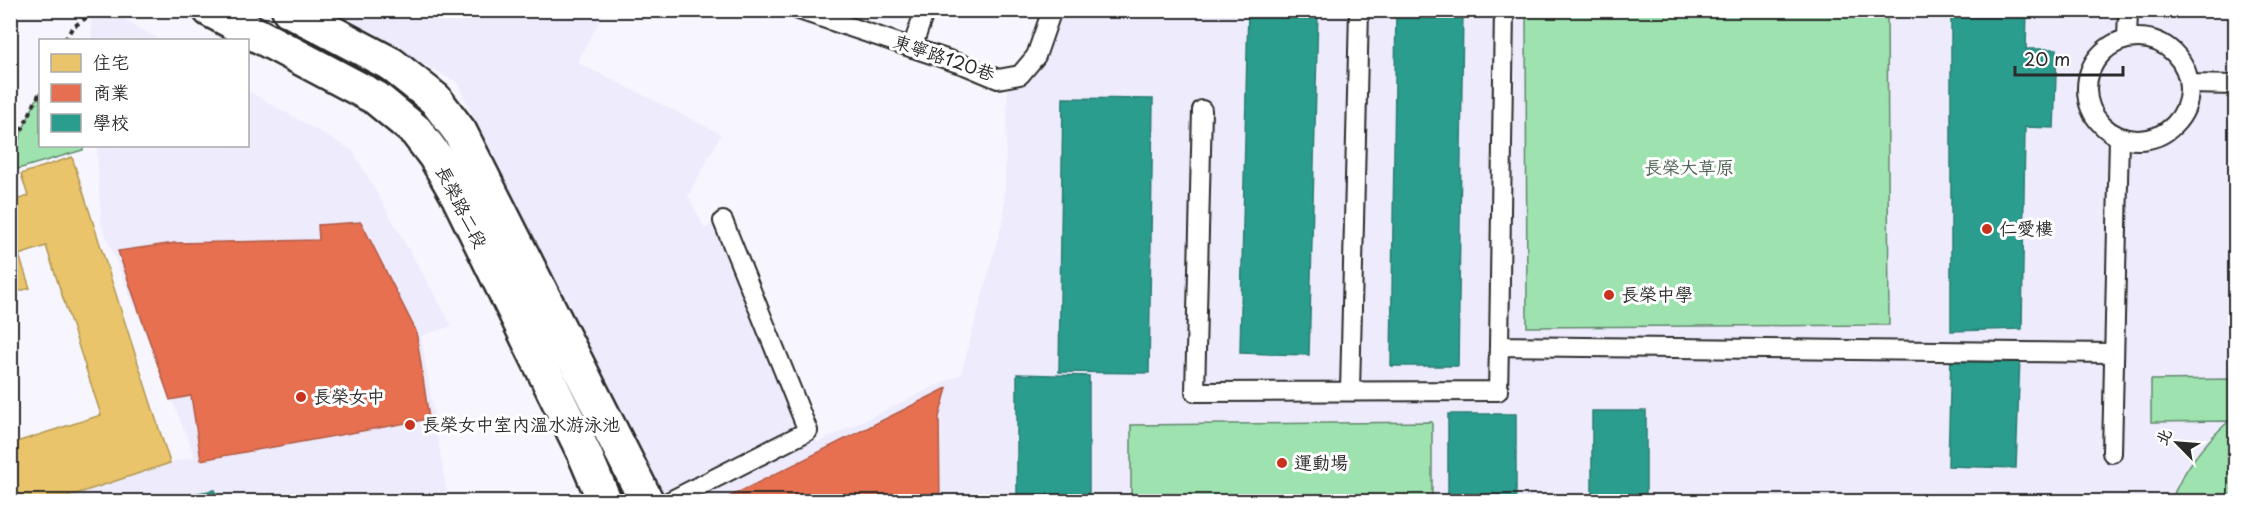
<svg xmlns="http://www.w3.org/2000/svg" width="2246" height="512" viewBox="0 0 2246 512" font-family="'Playpen Sans','LXGW WenKai TC',sans-serif">
  <style>
    .built { fill: #edebfc }
    .green { fill: #9ee3af; stroke: #64876d; stroke-width: 1.5 }
    .homes { fill: #e9c46a; stroke: #b09657; stroke-width: 1.5 }
    .shops { fill: #e76f51; stroke: #af5b46; stroke-width: 1.5 }
    .schools { fill: #2a9d8f; stroke: #2a7b71; stroke-width: 1.5 }
    .lines { fill: none; stroke-linecap: round; stroke-linejoin: round }
    .service-casing { stroke: #2b2b2b; stroke-width: 22 }
    .tertiary-casing { stroke: #2b2b2b; stroke-width: 38 }
    .path { stroke: #2b2b2b; stroke-width: 4; stroke-dasharray: 4.5 4.5; stroke-linecap: butt }
    .service { stroke: #fff; stroke-width: 18 }
    .tertiary { stroke: #fff; stroke-width: 33 }
    .poi-dot { fill: #c8321e; stroke: #fff; stroke-width: 2 }
    .labels { text-anchor: middle; stroke-width: 6; stroke-linejoin: round; paint-order: stroke }
    .street-label { font-size: 18px; fill: #2b2b2b; stroke: #fff }
    .park-label { font-size: 18px; fill: #4e6253; stroke: #fff }
    .poi-label { font-size: 18px; fill: #2b2b2b; stroke: #fff; text-anchor: start }
  </style>
  <rect width="100%" height="100%" fill="#f7f6fe"/>
  <filter id="ink" filterUnits="userSpaceOnUse"><feTurbulence type="fractalNoise" baseFrequency=".0167" numOctaves="2"/><feDisplacementMap in="SourceGraphic" scale="12" xChannelSelector="R" yChannelSelector="G"/><feConvolveMatrix kernelMatrix="1 2 1 2 8 2 1 2 1" color-interpolation-filters="sRGB"/></filter>
  <g filter="url(#ink)">
    <path class="built" d="M91,11L111,12L160,40H92Z
      M325,11H605L577,62L721,134L688,196L705,229L714,222L817,443L961,374L1004,216L1008,80L1045,45L1052,11H2235V501H668L504,181L457,82Z
      M248,91L353,151L452,326L421,336L448,501L11,502V492L195,457L101,223L97,146H248Z"/>
    <path class="green" d="M1526,11H1887L1889,325L1527,327Z
      M40,92V146H83V150L11,171V155Z
      M2235,379V501H2171C2183,470 2203,444 2229,421L2151,422V380Z
      M1432,422V501H1131V425Z"/>
    <path class="homes" d="M72,157L170,463L52,502H10V444L101,415L46,246L19,255L30,288L10,294V202L28,196L21,174Z"/>
    <path class="shops" d="M361,222L416,331L429,419L201,460L191,396L170,400L118,251L175,243L319,240L318,225Z
      M947,388L939,417L940,502H719Z"/>
    <path class="schools" d="M1248,10H1318L1309,355L1240,353Z
      M1396,10H1463L1458,366H1391Z
      M1951,10H2027L2026,49H2057L2054,128L2025,127L2022,329L1951,331Z
      M1063,98L1153,99L1149,373L1059,372Z
      M1951,353L2020,355L2016,468L1948,466Z
      M1017,374L1089,376V502H1017Z
      M1592,411H1646V502H1592Z
      M1448,414H1516V502H1448Z
      M215,490L217,502H150Z"/>
    <g class="lines">
      <g class="service-casing">
        <path id="service" d="M799,10L967,66L998,79L1020,75L1036,56L1052,10
          M1504,10L1499,346L2113,353
          M2087 89a51 51 0 1 1 102 0a51 51 0 1 1-102 0Z
          M2127,39L2128,10
          M912,48L925,10
          M2189,84L2236,85
          M1202,110L1195,392L1498,391L1499,346
          M1350,391L1359,10
          M2112,453L2119,137
          M668,502L808,431L723,221"/>
      </g>
      <g class="tertiary-casing">
        <path id="tertiary" d="M210,10L376,98L416,131L435,156L458,196L585,455L605,502
          M289,10L391,64L435,99L460,132L647,502"/>
      </g>
      <path class="path" d="M65,40L72,28L97,10
        M10,155L40,92"/>
      <use href="#service" class="service"/>
      <use href="#tertiary" class="tertiary"/>
    </g>
  </g>
  <g class="poi-dot">
    <circle cx="1987" cy="229" r="6"/>
    <circle cx="1609" cy="295" r="6"/>
    <circle cx="301" cy="397" r="6"/>
    <circle cx="410" cy="425" r="6"/>
    <circle cx="1282" cy="463" r="6"/>
  </g>
  <g class="labels">
    <g class="street-label">
      <text transform="translate(944 58) rotate(19)" y="6">東寧路120巷</text>
      <text transform="translate(461 207) rotate(63)" y="6">長榮路二段</text>
    </g>
    <g class="park-label">
      <text x="1689" y="174">長榮大草原</text>
    </g>
    <g class="poi-label">
      <text x="1999" y="235">仁愛樓</text>
      <text x="1621" y="301">長榮中學</text>
      <text x="313" y="403">長榮女中</text>
      <text x="422" y="431">長榮女中室內溫水游泳池</text>
      <text x="1294" y="469">運動場</text>
    </g>
  </g>
  <rect width="2246" height="512" fill="none" stroke="#fff" stroke-width="36"/>
  <rect x="18" y="18" width="2210" height="476" fill="none" stroke="#2b2b2b" stroke-width="2" filter="url(#ink)"/>
  <rect x="39" y="39" width="210" height="108" fill="#ffffff" stroke="#aaaaaa" stroke-width="1.5"/>
  <rect x="51" y="54" width="30" height="18" fill="#e9c46a" stroke="#aaaaaa" stroke-width="1.5"/>
  <text x="93" y="69" font-size="18" fill="#2b2b2b">住宅</text>
  <rect x="51" y="84" width="30" height="18" fill="#e76f51" stroke="#aaaaaa" stroke-width="1.5"/>
  <text x="93" y="99" font-size="18" fill="#2b2b2b">商業</text>
  <rect x="51" y="114" width="30" height="18" fill="#2a9d8f" stroke="#aaaaaa" stroke-width="1.5"/>
  <text x="93" y="129" font-size="18" fill="#2b2b2b">學校</text>
  <g transform="translate(2177 443) rotate(295)" stroke="#ffffff" stroke-width="4.5" paint-order="stroke">
  <path d="M0-4.5L10 22L0 15L-10 22Z" fill="#2b2b2b"/>
  <text y="-9" font-size="16" font-weight="bold" text-anchor="middle" fill="#2b2b2b">北</text>
  </g>
  <path d="M2015 66v9h108v-9" fill="none" stroke="#2b2b2b" stroke-width="3"/>
  <text x="2024" y="66" font-size="18" fill="#2b2b2b" stroke="#ffffff" stroke-width="4.5" paint-order="stroke">20 m</text>
</svg>
